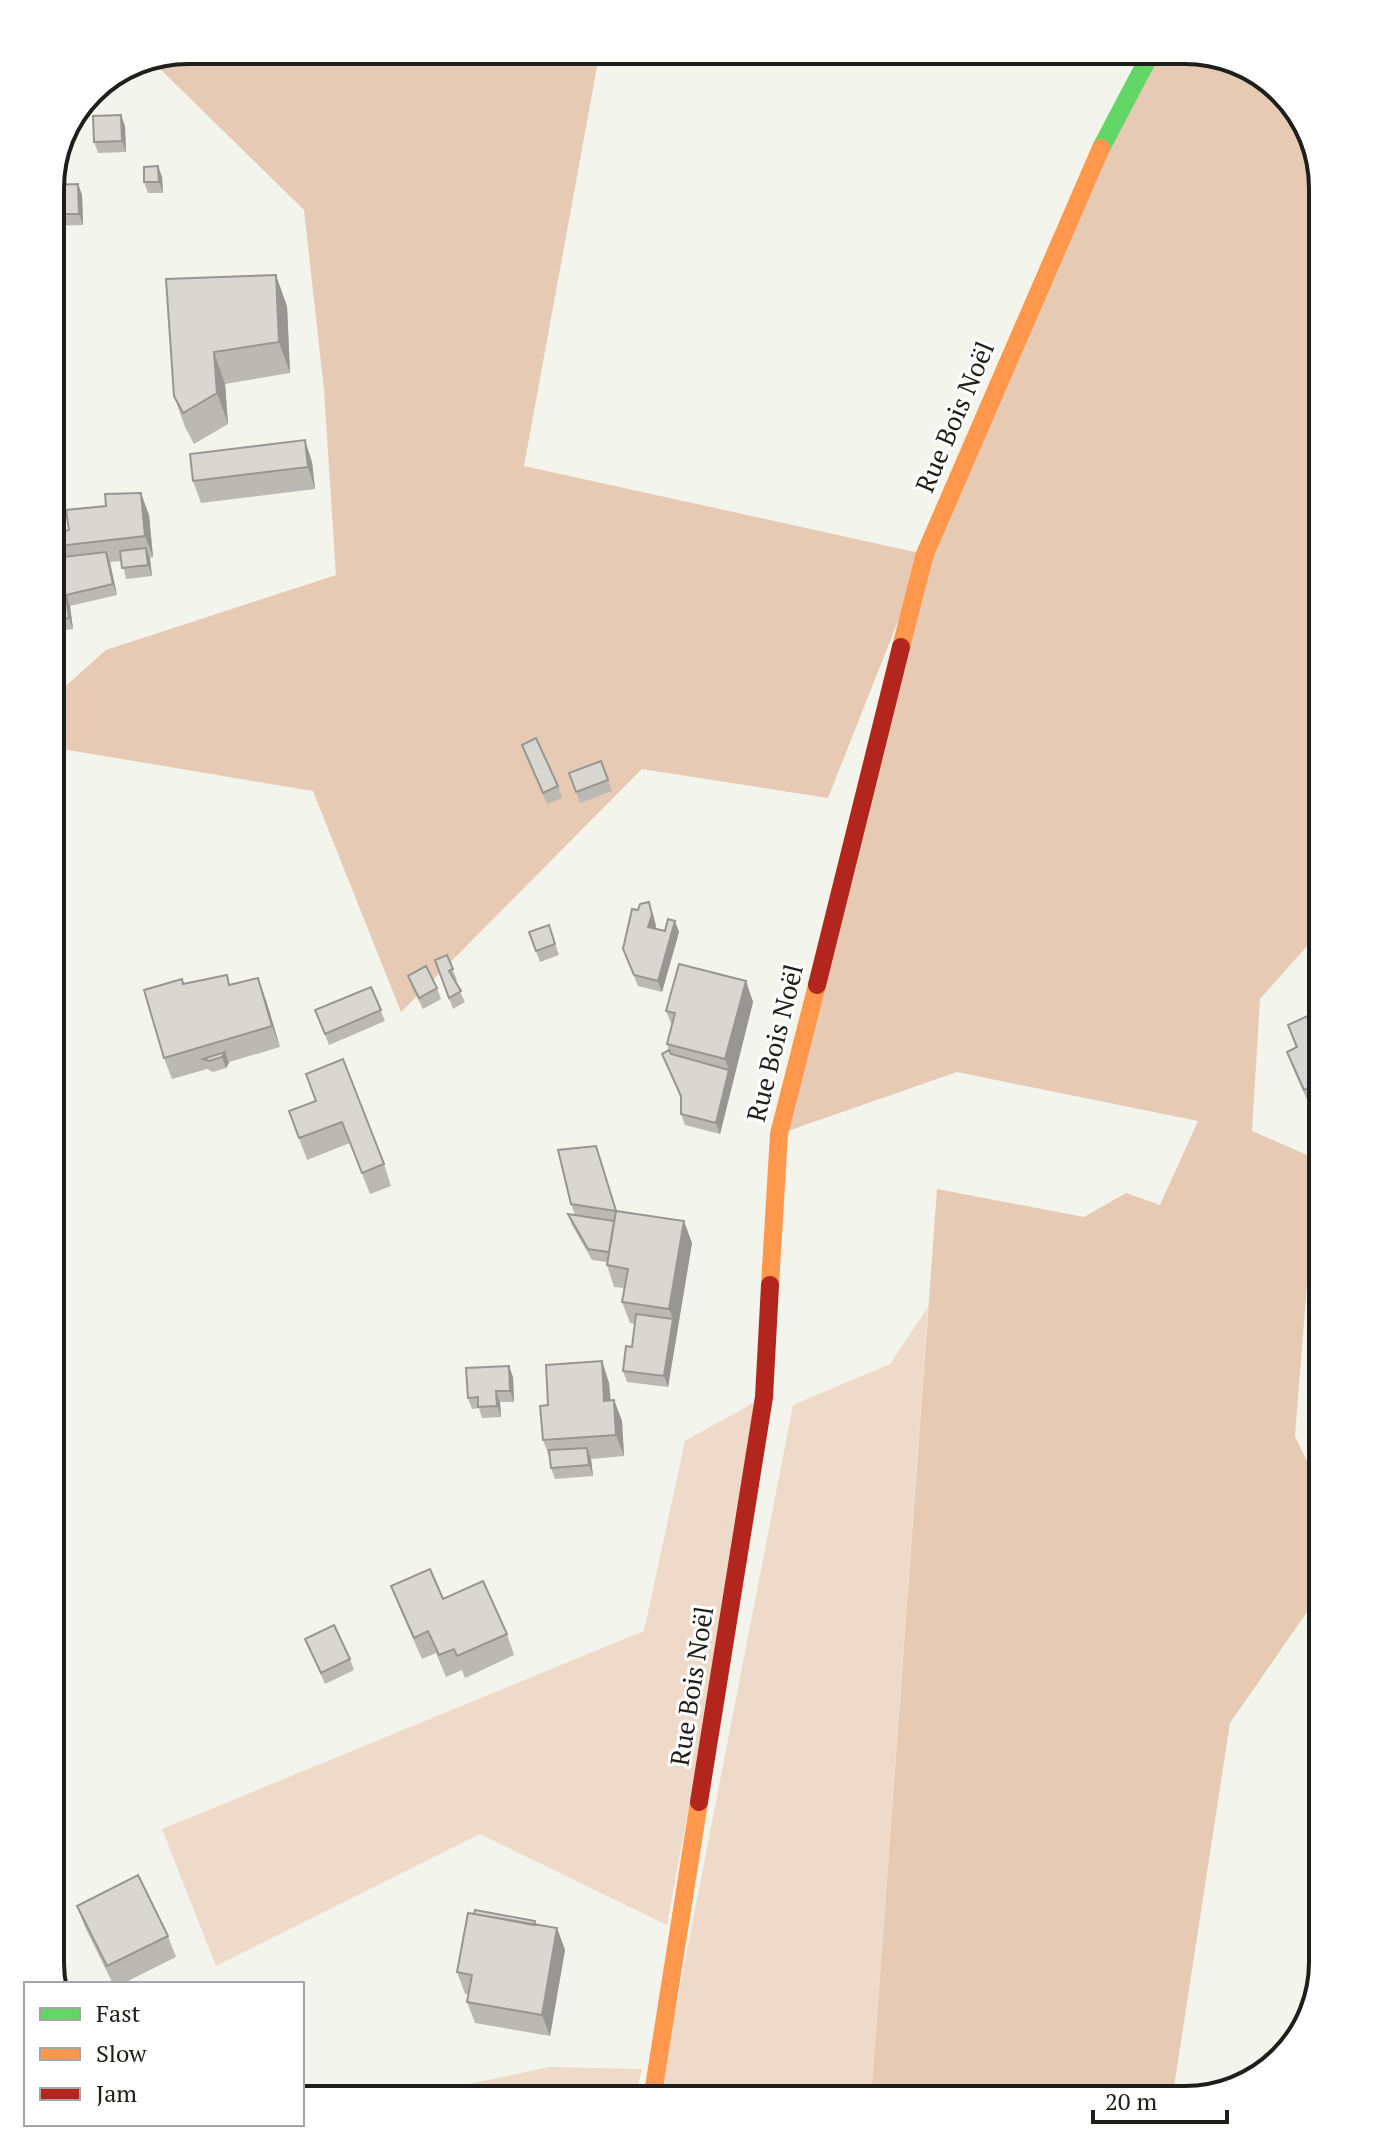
<svg xmlns="http://www.w3.org/2000/svg" width="1373" height="2150" viewBox="0 0 1373 2150" font-family="'PT Serif',serif">
  <style>
    .green { fill: #efdac9 }
    .forest { fill: #e7cab4 }
    .lines { fill: none; stroke-linecap: round; stroke-linejoin: round }
    .fast { stroke: #63d668; stroke-width: 18 }
    .slow { stroke: #ff974d; stroke-width: 18 }
    .jam { stroke: #b3261e; stroke-width: 18 }
    .wall { fill: #bab9b4 }
    .shaded-wall { fill: #979692 }
    .building { fill: #d8d7d1; stroke: #979692; stroke-width: 2 }
    .labels { text-anchor: middle; stroke-width: 6; stroke-linejoin: round; paint-order: stroke }
    .street-label { font-size: 26px; fill: #1e1f1a; stroke: #fff }
    .rim { fill: none; stroke: #1e1f1a; stroke-width: 4 }
  </style>
  <rect width="100%" height="100%" fill="#f3f4ec"/>
  <path class="green" d="M928,1307L871,2100H658L793,1405L890,1364Z
    M764,1397L667,1925L480,1834L216,1966L162,1829L644,1631L685,1441Z
    M549,2067L642,2069L634,2100H395Z"/>
  <path class="forest" d="M1194,50L1262,74L1308,127L1323,189V928L1260,999L1252,1131L1323,1162V1188L1308,1271L1295,1436L1323,1495V1589L1230,1723L1172,2100H871L937,1189L1084,1217L1126,1193L1160,1205L1198,1121L957,1072L779,1134L921,563L828,798L642,769L401,1012L313,791L50,747V700L106,650L336,575L324,390L304,210L151,60L599,56L524,466L924,554L1152,51Z"/>
  <g class="lines">
    <path class="fast" d="M1101,148L1152,51"/>
    <path class="slow" d="M901,647L925,554L1101,148
      M770,1285L779,1134L817,985
      M652,2100L699,1802"/>
    <path class="jam" d="M817,985L901,647
      M699,1802L764,1397L770,1285"/>
  </g>
  <path class="wall" d="M125,126L126,152L98,153L94,142Z
    M158,166L162,177L163,193H148L144,182Z
    M78,184L82,195L83,225L50,226V185Z
    M166,279L287,306L290,373L225,384L228,424L194,444L185,427L174,396Z
    M312,462L315,489L201,503L193,481Z
    M149,515L153,557L150,558L152,576L126,579L122,561L110,562L117,595L70,606L73,629L50,632V517L53,534Z
    M522,745L558,786L562,798L547,804Z
    M601,761L612,791L580,803L569,773Z
    M653,913L656,926L655,929L665,931L679,932L662,992L638,986L623,949Z
    M549,925L559,955L540,962L529,932Z
    M50,949L64,960L66,994L50,995Z
    M447,955L457,980L455,981L465,1002L453,1009L435,960Z
    M408,976L437,988L441,999L423,1009L412,987Z
    M746,981L753,1002L720,1134L685,1125L681,1114V1098L662,1054L669,1050L667,1044L672,1025L666,1011Z
    M184,984L230,985L266,1000L280,1047L229,1062L226,1068L213,1072L207,1069L172,1079L164,1058Z
    M371,987L385,1021L329,1045L315,1010Z
    M1323,1009V1106L1312,1111L1295,1073L1287,1052L1296,1048L1288,1025Z
    M306,1074L384,1164L391,1186L370,1194L350,1143L307,1160L289,1111L316,1101Z
    M596,1146L617,1211L692,1243L668,1387L627,1382L623,1371L632,1347L635,1324L630,1323L622,1302L624,1288L614,1287L607,1265V1262L592,1260L572,1225L568,1214L575,1215L571,1204Z
    M602,1361L609,1383L611,1400H614L622,1421L624,1456L591,1459L593,1476L555,1479L551,1468L550,1459L543,1440L548,1405Z
    M513,1377L514,1402H500L501,1417L482,1418L479,1408L472,1409L468,1398Z
    M391,1586L443,1599L507,1634L514,1655L465,1678L462,1670L446,1677L436,1653L422,1659L399,1607Z
    M305,1639L350,1659L354,1670L325,1684Z
    M77,1906L168,1936L176,1957L122,1984H113L85,1927Z
    M535,1921L536,1925L557,1928L565,1950L550,2036L475,2023L467,2002L468,1994H465L457,1972Z"/>
  <path class="shaded-wall" d="M121,115L125,126L126,152L122,141Z
    M158,166L162,177L163,193L159,182Z
    M78,184L82,195L83,225L79,214Z
    M276,275L287,306L290,373L279,342Z
    M214,352L225,384L228,424L217,393Z
    M305,440L312,462L315,489L308,467Z
    M141,493L149,515L153,557L145,536Z
    M50,547L58,569L64,606L56,585Z
    M146,548L150,559L152,576L148,565Z
    M106,552L110,563L117,595L113,584Z
    M66,595L70,606L73,629L69,618Z
    M649,902L656,926L652,938L648,927Z
    M675,921L679,932L662,992L658,981Z
    M60,949L64,960L66,994L62,983Z
    M258,978L266,1000L280,1047L272,1026Z
    M746,981L753,1002L720,1134L716,1123L729,1070L725,1059Z
    M225,1052L229,1063L226,1068L222,1057Z
    M684,1221L692,1243L668,1387L664,1376L673,1319L669,1309Z
    M602,1361L609,1383L612,1422L604,1401Z
    M509,1366L513,1377L514,1402L510,1391Z
    M496,1391L500,1402L501,1417L497,1406Z
    M614,1400L622,1421L624,1456L616,1435Z
    M587,1448L591,1459L593,1476L589,1465Z
    M557,1928L565,1950L550,2036L542,2015Z"/>
  <path class="building" d="M121,115L122,141L94,142L93,116Z
    M158,166L159,182H144V167Z
    M78,184L79,214H50V185Z
    M276,275L279,342L214,352L217,393L183,413L174,396L166,279Z
    M305,440L308,467L193,481L190,454Z
    M141,493L145,536L50,547V534L69,530L66,510L106,506L105,494Z
    M50,548L56,585L50,586Z
    M146,548L148,565L122,568L120,551Z
    M106,552L113,584L66,595L69,618L50,620V596L60,595L54,558Z
    M536,738L558,786L543,793L522,745Z
    M601,761L608,780L576,792L569,773Z
    M649,902L652,915L648,927L665,931L668,919L675,921L658,981L634,975L623,949L632,909L638,910L640,904Z
    M549,925L555,944L536,951L529,932Z
    M50,949H60L62,983L50,984Z
    M447,955L453,969L449,971L461,991L449,998L435,960Z
    M679,964L746,981L725,1059L667,1044L675,1013L666,1011Z
    M426,966L437,988L419,998L408,976Z
    M227,975L229,985L258,978L272,1026L164,1058L144,990L182,979L183,984Z
    M371,987L381,1010L325,1034L315,1010Z
    M1323,1009V1081L1304,1090L1287,1052L1297,1047L1288,1025Z
    M669,1050L671,1054L729,1070L716,1123L681,1114V1096L662,1054Z
    M225,1052L222,1057L209,1061L203,1059Z
    M343,1059L384,1164L362,1173L342,1122L299,1138L289,1111L316,1101L306,1074Z
    M596,1146L616,1211L571,1204L558,1150Z
    M616,1211L684,1221L669,1309L622,1302L628,1269L607,1265Z
    M568,1214L614,1221L609,1252L588,1249Z
    M636,1314L673,1319L664,1376L623,1371L626,1346L632,1347Z
    M602,1361L604,1401L614,1400L616,1435L543,1440L540,1406L548,1405L546,1365Z
    M509,1366L510,1391H496L497,1406L478,1407V1397L468,1398L466,1368Z
    M587,1448L589,1465L551,1468L549,1450Z
    M430,1569L443,1599L483,1581L507,1634L457,1656L454,1649L439,1655L428,1631L414,1638L391,1586Z
    M334,1625L350,1659L321,1673L305,1639Z
    M138,1875L168,1936L107,1966L77,1906Z
    M475,1910L535,1921L534,1925L474,1914Z
    M468,1913L557,1928L542,2015L467,2002L472,1975L457,1972Z"/>
  <g class="labels">
    <g class="street-label">
      <text transform="translate(955 417) rotate(-67)" y="9">Rue Bois Noël</text>
      <text transform="translate(775 1043) rotate(-76)" y="9">Rue Bois Noël</text>
      <text transform="translate(692 1686) rotate(-81)" y="9">Rue Bois Noël</text>
    </g>
  </g>
  <path d="M0 0H1373V2150H0ZM188 64H1185A124 124 0 0 1 1309 188V1962A124 124 0 0 1 1185 2086H188A124 124 0 0 1 64 1962V188A124 124 0 0 1 188 64Z" fill="#fff" fill-rule="evenodd"/>
  <path class="rim" d="M188 64H1185A124 124 0 0 1 1309 188V1962A124 124 0 0 1 1185 2086H188A124 124 0 0 1 64 1962V188A124 124 0 0 1 188 64Z"/>
  <rect x="24" y="1982" width="280" height="144" fill="#ffffff" stroke="#a5a5a3" stroke-width="2"/>
  <rect x="40" y="2008" width="40" height="12" fill="#63d668" stroke="#a5a5a3" stroke-width="2"/>
  <text x="96" y="2022" font-size="24" fill="#1e1f1a">Fast</text>
  <rect x="40" y="2048" width="40" height="12" fill="#ff974d" stroke="#a5a5a3" stroke-width="2"/>
  <text x="96" y="2062" font-size="24" fill="#1e1f1a">Slow</text>
  <rect x="40" y="2088" width="40" height="12" fill="#b3261e" stroke="#a5a5a3" stroke-width="2"/>
  <text x="96" y="2102" font-size="24" fill="#1e1f1a">Jam</text>
  <path d="M1093 2110v12h134v-12" fill="none" stroke="#1e1f1a" stroke-width="4"/>
  <text x="1105" y="2110" font-size="24" fill="#1e1f1a" stroke="#ffffff" stroke-width="6" paint-order="stroke">20 m</text>
</svg>
